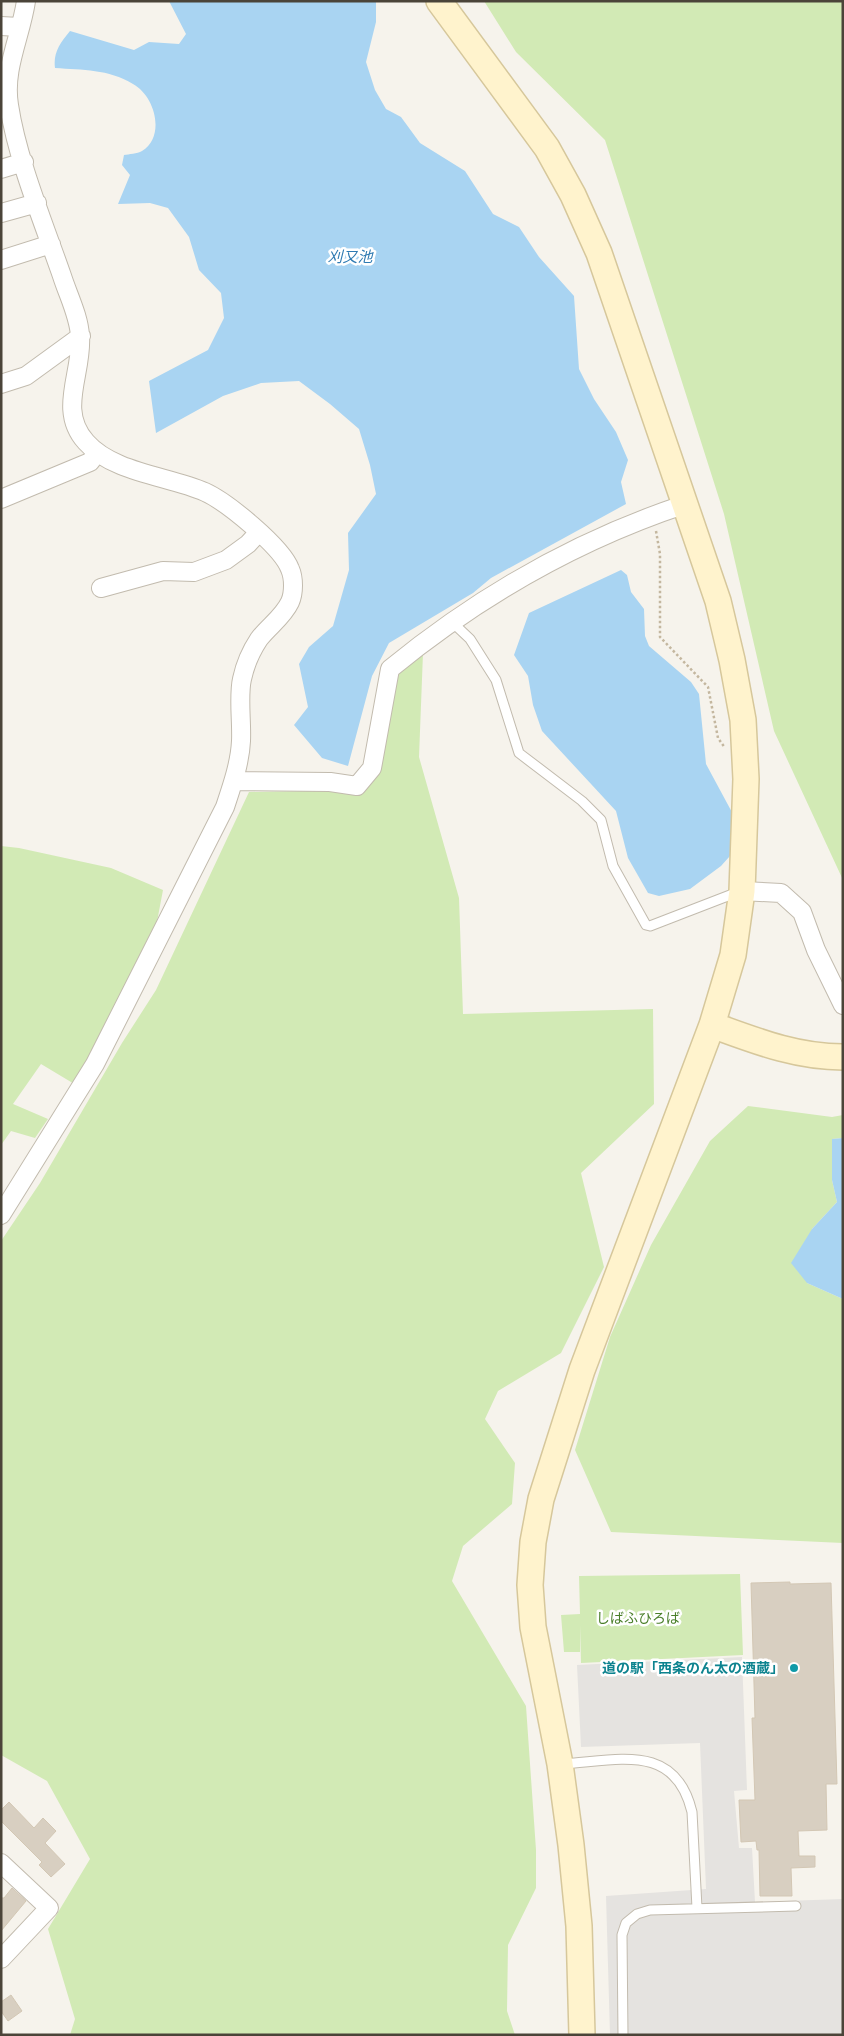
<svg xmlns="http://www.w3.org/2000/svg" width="844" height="2036" viewBox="0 0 844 2036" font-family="'DM Sans','Noto Sans JP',sans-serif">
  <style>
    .green { fill: #d2eab5 }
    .parking { fill: #e5e3e0 }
    .water { fill: #a9d4f2 }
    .building { fill: #d8cfc1; stroke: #d3c7b4 }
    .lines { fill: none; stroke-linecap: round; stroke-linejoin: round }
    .lane-casing { stroke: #c2bbae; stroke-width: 11 }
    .street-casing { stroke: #c2bbae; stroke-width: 20 }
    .secondary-casing { stroke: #d6c79b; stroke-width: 28 }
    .path { stroke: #c4b79f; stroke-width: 2.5; stroke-dasharray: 2.5 2.5; stroke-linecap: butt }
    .lane { stroke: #fff; stroke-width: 9 }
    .street { stroke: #fff; stroke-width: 18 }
    .secondary { stroke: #fff3cd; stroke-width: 25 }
    .culture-dot { fill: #0f9aa8; stroke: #fff; stroke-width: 2 }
    .labels { text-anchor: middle; stroke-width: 5; stroke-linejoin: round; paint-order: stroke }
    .park-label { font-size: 14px; fill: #4a7f2a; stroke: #fff }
    .culture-label { font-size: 14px; font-weight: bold; fill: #0d838f; stroke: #fff; text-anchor: end }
    .water-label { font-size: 15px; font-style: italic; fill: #2e7ab2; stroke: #fff }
  </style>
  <rect width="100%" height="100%" fill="#f6f3ec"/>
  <path class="green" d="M484,1H843V880L774,731L724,514L605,140L516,52Z
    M423,653L419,757L459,898L463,1014L653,1009L654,1104L581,1173L604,1267L561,1353L498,1391L485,1419L515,1463L512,1504L463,1546L452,1581L526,1706L536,1850V1888L508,1945L507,2011L515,2035H70L75,2019L48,1929L90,1859L47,1781L1,1755V1241L40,1183L122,1043L156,990L249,792L358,790L377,777L399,669Z
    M1,846L19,848L111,868L163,890L156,927L76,1085L41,1064L13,1104L48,1119L35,1138L11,1131L1,1145Z
    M748,1106L832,1117L843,1115V1138L832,1139V1180L837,1202L812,1229L807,1283L843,1299V1543L611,1532L575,1450L610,1337L651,1245L710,1141Z
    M740,1574L743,1655L581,1663L580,1625V1652H564L561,1615L580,1614L579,1576Z"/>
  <path class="parking" d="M742,1657L747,1790L734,1791L739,1848H752L755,1902L843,1899V2035H610L606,1896L706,1889L700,1743L581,1747L577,1665Z"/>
  <path class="water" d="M169,1H376V22L366,62L375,90L386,109L401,117L420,143L465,171L493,214L519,227L539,257L574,296L579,369L594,399L616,432L628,460L621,482L626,504L491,578L473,593L389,643L372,676L348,766L322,758L294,725L308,707L299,664L309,647L333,626L349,570L348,533L376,494L370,465L359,429L330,404L299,381L261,383L223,396L156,433L149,381L208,350L224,318L221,293L199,270L189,237L168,208L150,203L118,204L130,175L122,165L124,155C129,154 137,154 142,151C166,136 155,96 133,84C108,69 83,70 55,68C53,53 60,43 70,31L134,50L149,42L179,44L186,34Z
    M621,570L627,575L631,592L644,609L645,636L649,646L691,682L699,694L706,764L741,829L738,847L721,866L690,889L659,896L648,893L628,858L616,811L542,731L533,705L528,676L514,655L529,613Z
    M843,1138V1299L807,1283L791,1263L812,1229L837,1202L832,1180V1139Z"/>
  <path class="building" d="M790,1582V1584L831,1583L837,1784H826L827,1830L798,1831L799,1856H815V1867L791,1868L792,1896H760L759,1850H757L756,1841L741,1842L739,1800H755L752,1718H755L751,1583Z
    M9,1802L34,1828L43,1818L56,1831L45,1843L65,1864L51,1877L39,1865L42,1862L1,1821V1810Z
    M12,1888L26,1901L1,1931V1898H4Z
    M11,1995L22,2011L8,2021L1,2011V2002Z"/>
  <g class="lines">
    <g class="lane-casing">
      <path id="lane" d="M452,622L470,639L496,680L519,753L582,801L601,820L613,866L646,925L650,926L738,892
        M561,1764C616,1761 675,1741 692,1812L697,1908
        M623,2035L622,1935L626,1923L637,1914L650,1910L796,1906"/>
    </g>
    <g class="street-casing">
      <path id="street" d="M1,26L19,27
        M1,169L24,162
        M1,213L37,203
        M1,260L51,244
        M1,384L26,376L81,336
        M1,499L90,462L97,453
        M101,588L163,571L194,572L226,560L248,544L259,532
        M234,781L330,782L357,786L372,768L390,669C478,597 577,540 686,504
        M742,891L781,893L802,912L816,950L843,1005
        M1,1215L95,1064L225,807C232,786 240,763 241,741C242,722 238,696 242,679C245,665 251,651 259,639C269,626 283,617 290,602C294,593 294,578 290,569C282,547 227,502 205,492C169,476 113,473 86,442C57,410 83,373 80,336C79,316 68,295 62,276C44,224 17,159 9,105C3,69 21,36 26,1
        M1,1863L49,1908L1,1959"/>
    </g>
    <g class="secondary-casing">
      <path id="secondary" d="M439,1L547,148L573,195L599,253L718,601L732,660L743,720L746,779L742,891L733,955L712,1025L582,1370L541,1499L533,1542L530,1585L533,1627L560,1764L571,1845L579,1926L582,2035
        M712,1025C756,1041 796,1057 843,1057"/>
    </g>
    <path class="path" d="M656,531L660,554V637L708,687L718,738L725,748"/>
    <use href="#lane" class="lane"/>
    <use href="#street" class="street"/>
    <use href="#secondary" class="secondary"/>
  </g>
  <circle class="culture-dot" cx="794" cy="1668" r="5"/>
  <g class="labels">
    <g class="park-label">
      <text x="638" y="1623">しばふひろば</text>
    </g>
    <g class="culture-label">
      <text x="784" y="1673">道の駅「西条のん太の酒蔵」</text>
    </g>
    <g class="water-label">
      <text x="350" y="262">刈又池</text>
    </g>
  </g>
  <rect width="844" height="2036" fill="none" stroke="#4b4439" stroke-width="5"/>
</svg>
